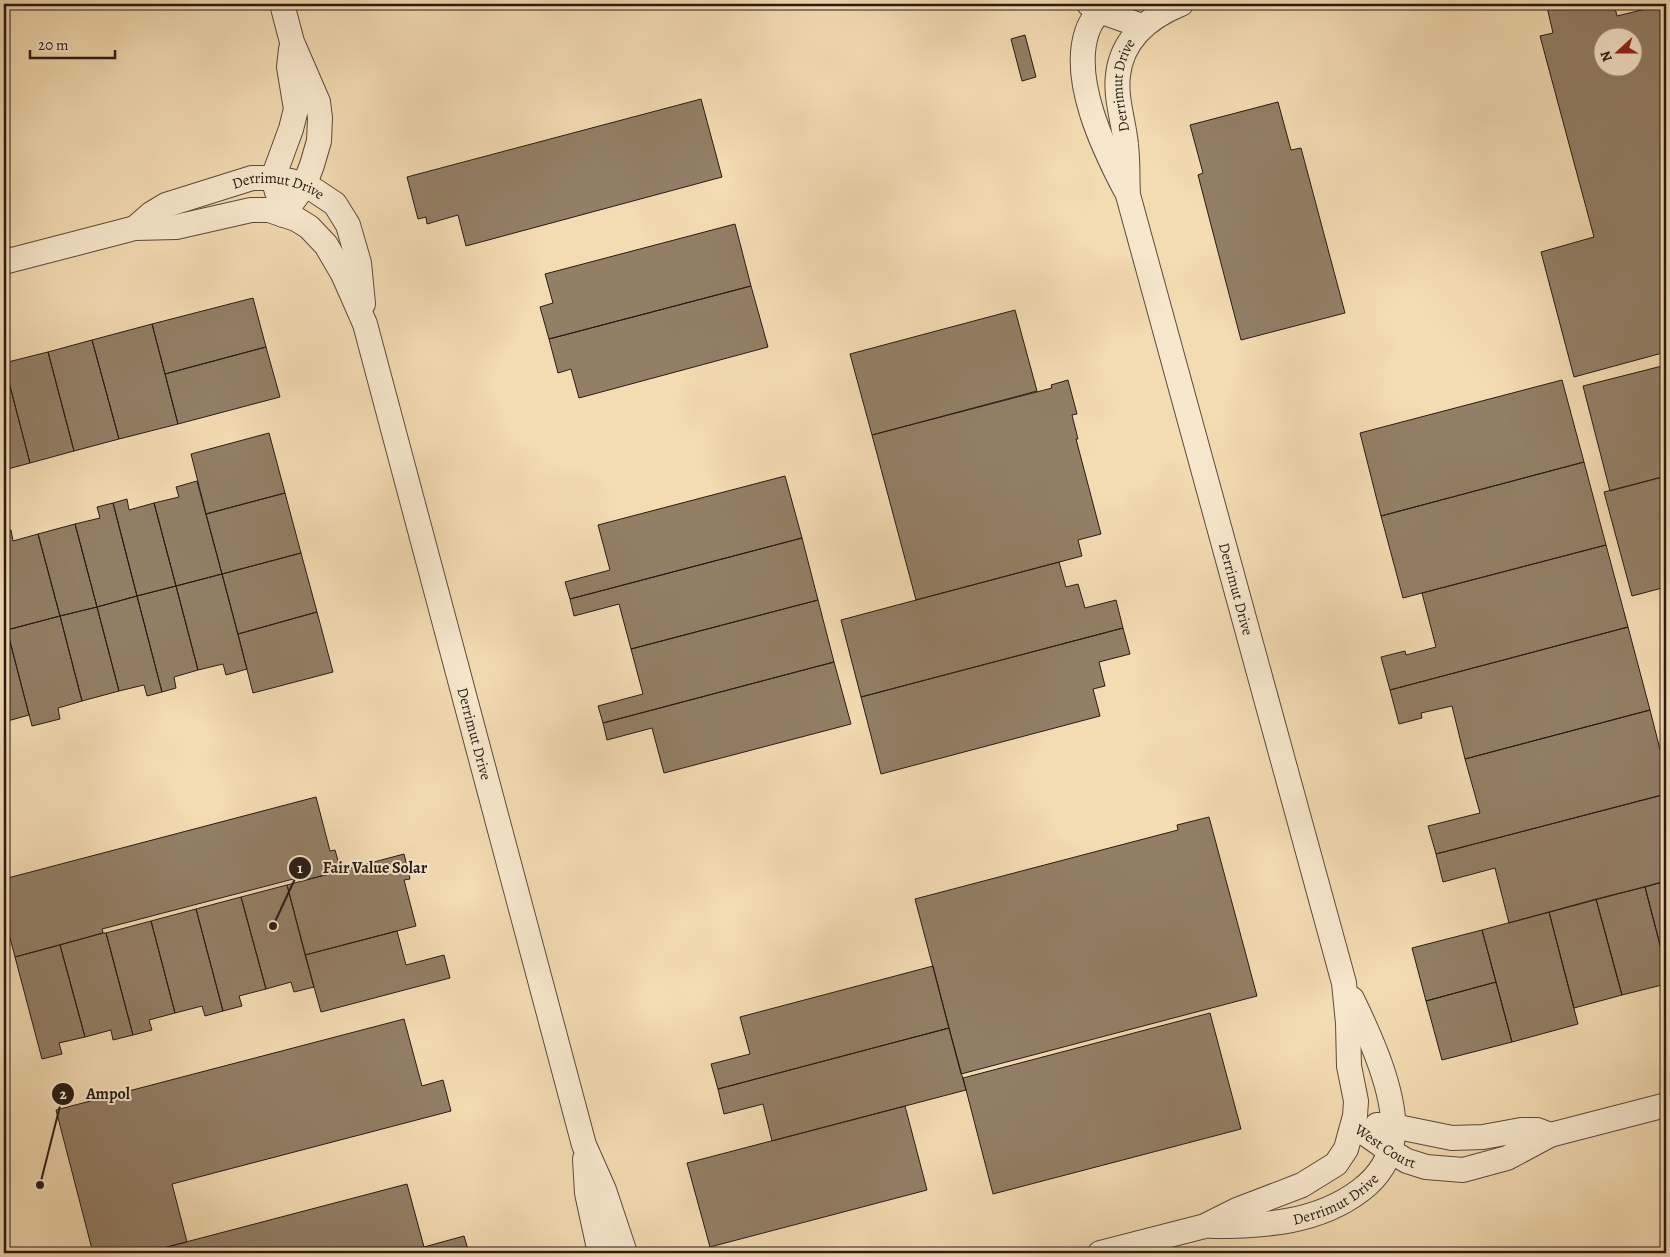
<svg xmlns="http://www.w3.org/2000/svg" width="1670" height="1257" viewBox="0 0 1670 1257" font-family="Alegreya,serif">
  <style>
    .building { fill: #927f66; stroke: #281b14; fill-rule: evenodd }
    .lines { fill: none; stroke-linecap: round; stroke-linejoin: round }
    .minor-casing { stroke: #5b4b3c; stroke-width: 26 }
    .minor { stroke: #f7e8cd; stroke-width: 24 }
    .labels { text-anchor: middle; stroke-width: 4; stroke-linejoin: round; paint-order: stroke }
    .street-label { font-size: 15px; fill: #281b14; stroke: #f7e8cd }
    .leader { fill: none; stroke: #281b14; stroke-width: 2 }
    .callout-dot { fill: #281b14; stroke: #f7e8cd; stroke-width: 2 }
    .mark-label { font-size: 15px; text-anchor: middle; font-weight: bold; fill: #fff }
    .callout-label { font-size: 16px; text-anchor: middle; font-weight: bold; fill: #281b14; stroke: #f7e8cd; stroke-width: 4; stroke-linejoin: round; paint-order: stroke }
  </style>
  <rect width="100%" height="100%" fill="#f3dbb2"/>
  <filter id="stains"><feTurbulence type="fractalNoise" baseFrequency=".004" numOctaves="4"/><feColorMatrix values="0 0 0 0 .2 0 0 0 0 .09 0 0 0 0 .02 0 0 0 .5 -.17"/></filter>
  <radialGradient id="worn" r=".72"><stop offset=".6" stop-color="#630" stop-opacity="0"/><stop offset="1" stop-color="#630" stop-opacity=".3"/></radialGradient>
  <path class="building" d="M1560,4H1614L1617,16L1666,4V352L1574,377L1541,252L1594,237L1540,36L1553,33L1547,7ZM1602,38H1632V68H1602Z
    M1025,35L1036,77L1022,81L1011,39Z
    M701,99L722,177L466,246L458,215L427,224L426,217L418,219L407,177Z
    M1278,102L1291,150L1301,148L1345,313L1241,340L1198,175L1203,173L1190,125Z
    M735,224L751,286L549,339L540,307L553,303L545,274Z
    M751,286L768,347L579,398L571,369L558,373L549,339Z
    M253,298L266,347L165,374L152,324Z
    M1015,310L1037,391L872,435L850,354Z
    M152,324L178,424L119,439L92,340Z
    M92,340L119,439L74,451L48,352Z
    M266,347L280,397L178,424L165,374Z
    M48,352L74,451L30,463L4,363Z
    M4,363L30,463L4,470Z
    M1666,365V476L1610,491L1583,386Z
    M1068,380L1077,414L1072,415L1078,439H1076L1101,534L1078,540L1082,556L916,600L872,435L1052,388L1051,385Z
    M1562,380L1584,462L1381,516L1360,433Z
    M269,433L285,493L206,514L191,454Z
    M1584,462L1606,545L1403,598L1381,516Z
    M785,476L802,538L570,599L565,582L610,570L598,525Z
    M1666,476V587L1632,596L1604,492Z
    M197,481L222,574L176,586L154,503L179,497L176,487Z
    M285,493L301,553L222,574L206,514Z
    M127,499L129,510L154,503L176,586L137,596L113,503Z
    M113,503L137,596L97,607L75,524L100,518L97,507Z
    M75,524L97,607L60,616L38,534Z
    M11,530L13,541L38,534L60,616L7,630L4,617V532Z
    M802,538L818,600L631,649L619,604L574,616L570,599Z
    M1606,545L1628,627L1390,690L1381,657L1405,651L1406,655L1436,647L1422,593Z
    M301,553L317,612L238,634L222,574Z
    M1059,562L1066,587L1078,584L1085,608L1116,600L1123,628L861,697L841,620Z
    M222,574L247,669L226,675L223,664L198,670L176,586Z
    M176,586L198,670L174,677L176,688L162,692L137,596Z
    M137,596L162,692L147,696L144,685L119,691L97,607Z
    M818,600L834,662L603,723L598,706L643,694L631,649Z
    M97,607L119,691L82,701L60,616Z
    M317,612L333,672L253,693L238,634Z
    M60,616L82,701L58,708L60,719L32,726L7,630Z
    M1628,627L1650,710L1465,759L1452,706L1421,713L1422,718L1399,724L1390,690Z
    M1123,628L1130,654L1099,662L1105,686L1093,689L1100,716L881,774L861,697Z
    M7,630L29,715L4,722V631Z
    M834,662L851,724L664,773L652,728L607,740L603,723Z
    M1650,710L1666,773V794L1436,854L1428,826L1480,813L1465,759Z
    M1666,794V881L1509,923L1495,868L1443,882L1436,854Z
    M316,797L330,851L335,850L341,871L302,881L301,877L102,929L103,933L15,957L4,915V879Z
    M1209,817L1257,996L961,1074L915,899L1178,830L1177,825Z
    M404,854L410,879L404,880L416,926L305,955L287,885Z
    M1666,881V968L1645,887Z
    M287,885L314,987L294,992L291,982L266,989L241,897Z
    M1645,887L1666,968V984L1622,995L1596,899Z
    M241,897L266,989L239,996L242,1006L223,1011L196,909Z
    M1596,899L1622,995L1574,1008L1549,912Z
    M196,909L223,1011L205,1016L202,1006L175,1013L151,921Z
    M1549,912L1578,1024L1512,1042L1482,930Z
    M151,921L175,1013L149,1020L152,1030L133,1035L106,933Z
    M1482,930L1496,982L1426,1001L1412,948Z
    M397,931L406,965L444,955L450,978L321,1012L305,955Z
    M103,933H106L133,1035L113,1040L111,1030L85,1037L60,945Z
    M60,945L85,1037L59,1043L62,1054L42,1059L15,957Z
    M933,966L949,1028L718,1089L711,1064L750,1054L740,1017Z
    M1496,982L1512,1042L1442,1060L1426,1001Z
    M1210,1013L1241,1129L993,1194L963,1078Z
    M404,1019L422,1086L443,1080L451,1111L172,1184L187,1242L144,1253H93L56,1110Z
    M949,1028L966,1090L772,1141L763,1104L724,1114L718,1089Z
    M905,1106L927,1190L710,1247L687,1163Z
    M407,1184L424,1247L464,1236L469,1253H144Z"/>
  <g class="lines">
    <g class="minor-casing">
      <g id="minor">
        <path d="M282,4L292,42L318,102L320,118L319,141L312,165L304,186L283,215"/>
        <path d="M1089,4L1099,11L1142,26"/>
        <path d="M1106,4C1099,11 1090,22 1087,32C1071,80 1103,147 1125,189"/>
        <path d="M277,192L273,178L291,129L296,109L289,67L291,49"/>
        <path id="s1" d="M135,228L151,214L166,205L252,178H273L291,181L311,188L335,204L348,225L359,263L363,304"/>
        <path id="s2" d="M4,262L135,228L176,227L251,210H269L296,219L309,227L326,245L343,274L365,324L584,1145L604,1190L625,1253"/>
        <path id="s3" d="M1353,1125L1390,1151L1407,1161L1426,1167L1463,1170L1507,1158L1550,1135L1666,1105"/>
        <path d="M1377,1125L1393,1126L1452,1138L1483,1137L1521,1130H1537L1550,1135"/>
        <path d="M585,1159L587,1193L600,1253"/>
        <path id="s4" d="M1212,1226C1264,1226 1318,1223 1361,1190C1378,1177 1391,1158 1393,1136C1397,1095 1370,1036 1352,999"/>
        <path id="s5" d="M1100,1253L1205,1226L1237,1210L1302,1185L1336,1164L1346,1149L1355,1116L1356,1101L1349,1066L1348,1023L1344,983L1128,195C1127,178 1128,161 1126,145C1124,122 1115,98 1118,75C1122,39 1149,17 1181,4"/>
      </g>
    </g>
    <use href="#minor" class="minor"/>
  </g>
  <g class="labels">
    <g class="street-label">
      <text dy="5" stroke="none"><textPath href="#s5" startOffset="1368">Derrimut Drive</textPath></text>
      <text dy="5" stroke="none"><textPath href="#s1" startOffset="156">Derrimut Drive</textPath></text>
      <text transform="translate(1236 589) rotate(75)" y="5">Derrimut Drive</text>
      <text dy="5" stroke="none"><textPath href="#s2" startOffset="852">Derrimut Drive</textPath></text>
      <text dy="5" stroke="none"><textPath href="#s3" startOffset="39">West Court</textPath></text>
      <text dy="5" stroke="none"><textPath href="#s4" startOffset="129">Derrimut Drive</textPath></text>
    </g>
  </g>
  <path class="leader" d="M273 926L300 868M40 1185L63 1094"/>
  <g class="callout-dot">
    <circle cx="273" cy="926" r="5"/>
    <circle cx="40" cy="1185" r="5"/>
    <circle cx="300" cy="868" r="12"/>
    <circle cx="63" cy="1094" r="12"/>
  </g>
  <g class="mark-label">
    <text x="300" y="873">1</text>
    <text x="63" y="1099">2</text>
  </g>
  <g class="callout-label">
    <text x="375" y="873">Fair Value Solar</text>
    <text x="108" y="1099">Ampol</text>
  </g>
  <rect width="1670" height="1257" fill="none" stroke="#f3dbb2" stroke-width="20"/>
  <rect x="5" y="5" width="1660" height="1247" fill="none" stroke="#281b14" stroke-width="2.5"/>
  <rect x="10" y="10" width="1650" height="1237" fill="none" stroke="#281b14"/>
  <g transform="translate(1618 52) rotate(249)"><circle r="24" fill="#f7e8cd" stroke="#a49683"/>
  <path d="M0-4L9 19L0 12L-9 19Z" fill="#8f2418"/>
  <text y="-8" font-size="14" font-weight="bold" text-anchor="middle" fill="#281b14">N</text>
  </g>
  <path d="M30 50v8h85v-8" fill="none" stroke="#281b14" stroke-width="2.5"/>
  <text x="38" y="50" font-size="15" fill="#281b14" stroke="#f7e8cd" stroke-width="4" paint-order="stroke">20 m</text>
  <rect width="100%" height="100%" filter="url(#stains)"/>
  <rect width="100%" height="100%" fill="url(#worn)"/>
</svg>
